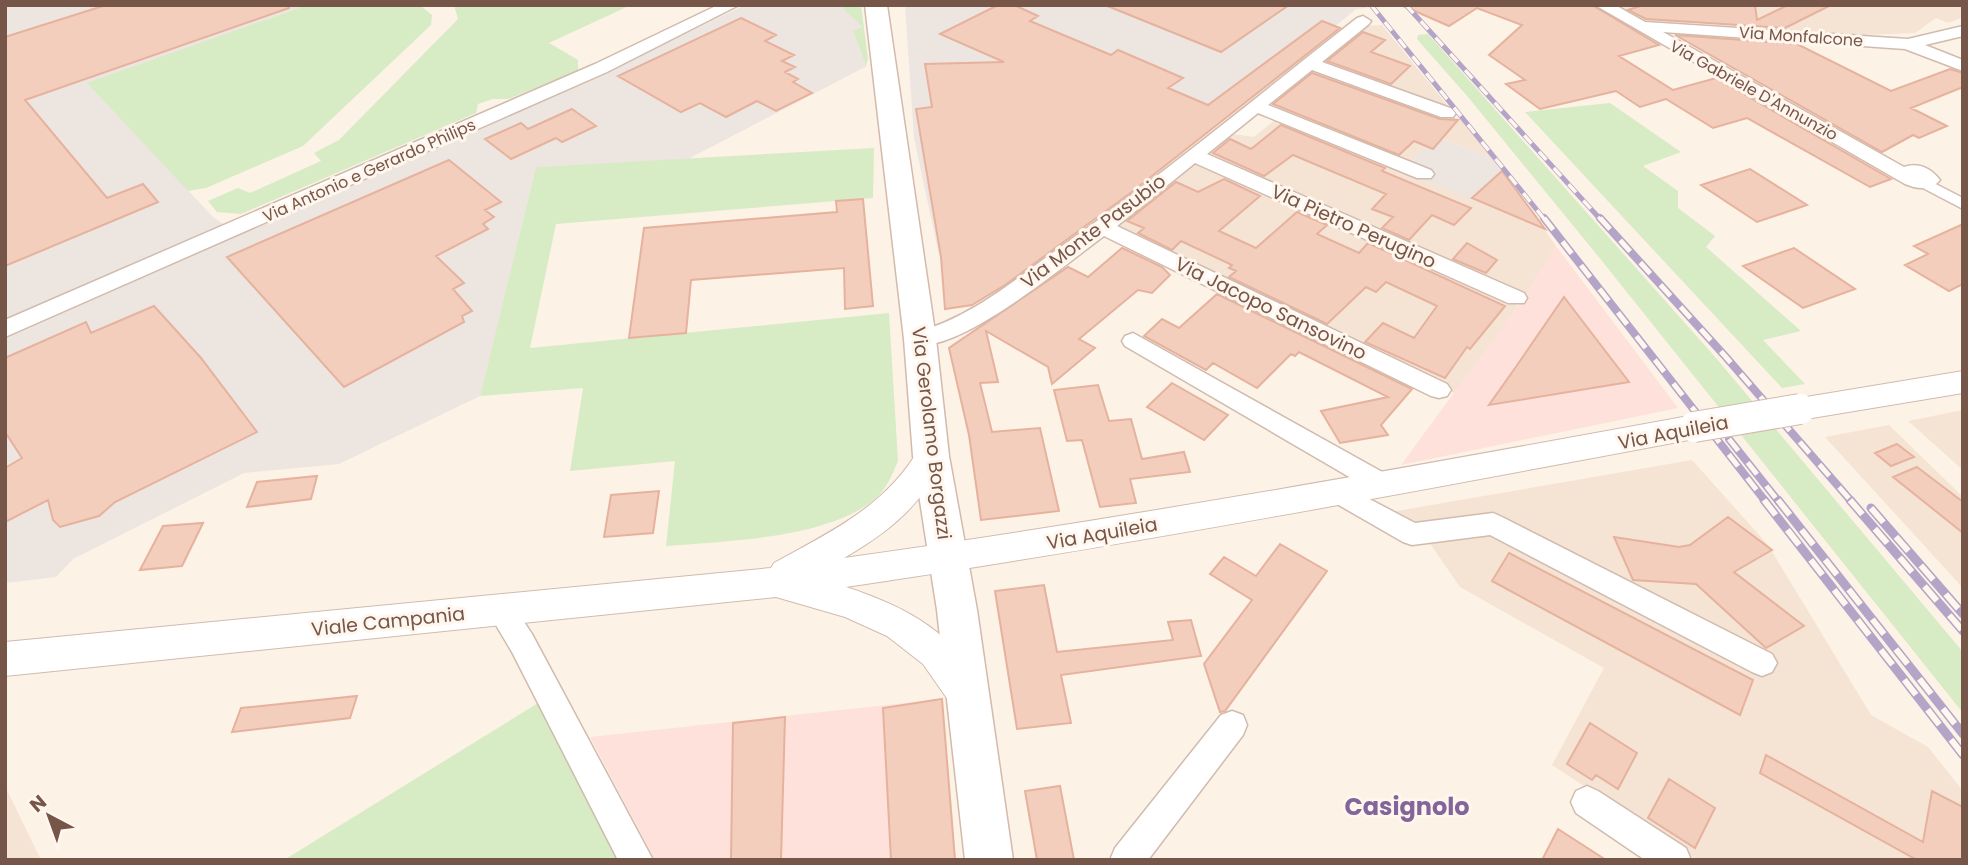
<svg xmlns="http://www.w3.org/2000/svg" width="1968" height="865" viewBox="0 0 1968 865" font-family="Poppins,sans-serif">
  <style>
    .residential { fill: #f5e3d4 }
    .commercial { fill: #fde1da }
    .industrial { fill: #ede5e0 }
    .green { fill: #d7ebc4 }
    .building { fill: #f3cebd; stroke: #e6b29d; stroke-width: 2 }
    .lines { fill: none; stroke-linecap: round; stroke-linejoin: round }
    .pedestrian-casing { stroke: #d1bbae; stroke-width: 3 }
    .minor-casing { stroke: #d1bbae; stroke-width: 3 }
    .tertiary-casing { stroke: #d1bbae; stroke-width: 2 }
    .secondary-casing { stroke: #d4baac; stroke-width: 3 }
    .pedestrian { fill: #fff; fill-rule: evenodd }
    .minor { fill: #fff; fill-rule: evenodd }
    .tertiary { fill: #fff; fill-rule: evenodd }
    .secondary { fill: #fff; fill-rule: evenodd }
    .rail-far2-casing { stroke: #b4a4c7; stroke-width: 5 }
    .rail-far1-casing { stroke: #b4a4c7; stroke-width: 8 }
    .rail-casing { stroke: #b4a4c7; stroke-width: 9 }
    .rail-far2 { stroke: #fff6ed; stroke-width: 3.5; stroke-dasharray: 11; stroke-linecap: butt }
    .rail-far1 { stroke: #fff6ed; stroke-width: 5; stroke-dasharray: 15; stroke-linecap: butt }
    .rail { stroke: #fff6ed; stroke-width: 6; stroke-dasharray: 19; stroke-linecap: butt }
    .tertiary-bridge-casing { stroke: #d1bbae; stroke-width: 32; stroke-linecap: butt }
    .tertiary-bridge { stroke: #fff; stroke-width: 30 }
    .labels { text-anchor: middle; stroke-width: 6; stroke-linejoin: round; paint-order: stroke }
    .far-street-label { font-size: 16px; fill: #77564a; stroke: #fff6ed }
    .street-label { font-size: 19px; fill: #77564a; stroke: #fff6ed }
    .near-neighbourhood-label { font-size: 24px; font-weight: bold; fill: #84659b; stroke: #fff6ed }
  </style>
  <rect width="100%" height="100%" fill="#fdf2e6"/>
  <path class="residential" d="M1614,5H1963V17L1948,23L1936,18L1915,33L1860,35L1753,28L1710,16L1691,23L1643,21Z
    M1382,25L1452,111L1318,64L1366,26Z
    M1315,68L1461,120L1492,158L1437,137L1409,163L1268,107Z
    M1276,119L1472,198L1532,212L1556,246L1525,296L1200,153L1226,133L1254,137Z
    M1198,160L1518,305L1456,394L1115,228Z
    M1963,410V470L1908,421Z
    M1889,425L1963,497V588L1825,437Z
    M1692,460L1768,545L1871,715L1928,747L1963,791V860H1697L1552,765L1604,668L1460,587L1429,542L1396,539L1362,517Z
    M5,786L41,860H5Z"/>
  <path class="commercial" d="M1556,246L1678,408L1401,465L1525,296Z
    M942,699L956,860H655L590,737Z"/>
  <path class="industrial" d="M5,5H308L88,84L213,217L236,233L593,78L745,5H839L864,27L853,31L867,66L688,159L536,167L480,396L339,464L244,473L73,559L56,577L5,583Z
    M905,5H1365L1367,8L1356,9L1203,136L1014,282L964,253L939,255L914,138Z
    M1436,137L1492,158L1532,212L1523,219L1421,179L1429,172L1409,163Z"/>
  <path class="green" d="M308,5H420L432,15L431,25L303,146L206,188L188,191L87,83Z
    M454,5H631L549,43L578,60V71L508,99H493L478,104L476,113L241,214L217,212L208,201L238,188L250,193L321,161L314,153L339,140L458,19Z
    M839,5H861L868,59L866,65L853,31L863,27Z
    M1428,34L1716,358L1963,652V713L1598,256L1468,97L1417,39L1418,35Z
    M1610,103L1681,152L1643,166L1678,191V208L1715,236L1706,247L1801,331L1763,340L1805,384L1782,388L1525,112Z
    M874,148L873,198L556,224L530,348L889,313L898,461C892,475 887,488 876,498C829,539 725,541 666,546L675,461L570,471L583,388L480,396L536,167Z
    M543,700L623,860H284Z"/>
  <path class="building" d="M106,5H289V8L25,100L107,198L143,184L158,202L5,266V37Z
    M998,5H1014L1038,16L1030,21L1111,55L1118,50L1183,78L1168,88L1208,105L1322,21L1340,28L1133,191L1005,285L972,305L945,309L941,257L916,109L932,107L925,64L1004,62L940,34Z
    M1105,5H1289L1221,52Z
    M1401,5H1592L1659,45L1619,56L1673,90L1716,78L1891,179L1870,187L1747,118L1713,128L1666,99L1640,107L1616,91L1540,109L1506,84L1525,80L1489,55L1522,25L1477,8L1449,26Z
    M1643,5H1755L1757,20L1788,5H1831L1785,28L1646,19L1628,10Z
    M741,18L776,35L765,41L794,55L782,61L795,67L785,72L798,79L793,82L812,93L776,111L757,101L726,117L700,103L681,112L618,76Z
    M1363,32L1385,40L1371,52L1410,66L1391,84L1327,61Z
    M1675,35L1797,44L1891,91L1950,69L1963,73V87L1911,108L1947,126L1919,138L1913,135L1882,152Z
    M1312,73L1440,119L1458,120L1433,149L1414,141L1399,155L1273,104Z
    M572,109L596,126L562,142L556,138L511,159L485,139L521,123L528,129Z
    M1281,125L1385,168L1382,171L1471,208L1454,225L1432,215L1409,240L1382,228L1393,217L1372,209L1386,194L1293,155L1264,176L1213,153L1230,139L1251,149Z
    M449,160L501,202L485,210L494,217L483,224L488,229L436,256L464,283L453,289L472,311L462,316L464,322L344,387L227,257Z
    M1750,169L1807,205L1757,222L1701,185Z
    M1502,171L1545,229L1472,198Z
    M1224,179L1260,196L1219,231L1256,248L1297,212L1327,225L1317,234L1359,253L1368,243L1505,306L1470,349L1467,347L1445,378L1365,342L1383,323L1414,338L1437,306L1386,282L1376,292L1366,287L1327,324L1229,277L1236,271L1229,268L1232,265L1181,241L1172,250L1138,233L1144,228L1127,221L1176,182L1198,192Z
    M863,199L873,306L845,309L844,268L691,280L686,333L629,338L644,228L837,212L836,201Z
    M1963,224V284L1949,291L1905,265L1928,254L1914,246Z
    M1467,243L1497,260L1486,273L1453,259Z
    M1122,248L1162,267L1170,275L1152,293L1138,290L1079,339L1095,348L1052,384L1048,367L986,331L998,382L980,383L992,432L1040,428L1059,511L981,520L969,435L949,348L1068,267L1088,277Z
    M1794,248L1855,289L1803,308L1743,266Z
    M1217,294L1412,389L1381,425L1388,435L1340,443L1321,411L1388,397L1299,352L1295,356L1291,354L1257,388L1213,363L1206,370L1144,336L1162,319L1179,328Z
    M1564,297L1629,382L1489,405L1513,371Z
    M154,306L201,358L257,432L115,502L99,516L60,527L53,520L48,500L5,522V468L22,458L5,432V358L86,322L91,333Z
    M1172,383L1228,415L1204,440L1147,407Z
    M1098,385L1109,421L1131,419L1142,459L1184,452L1190,472L1130,479L1136,503L1100,507L1082,440L1067,441L1054,390Z
    M1897,444L1914,457L1891,466L1875,453Z
    M1917,467L1963,502V533L1893,477Z
    M317,476L311,499L247,507L257,482Z
    M659,491L653,533L604,537L611,495Z
    M1728,517L1772,550L1734,572L1804,626L1766,648L1696,584L1633,580L1614,537L1679,547L1690,545Z
    M203,523L182,566L140,570L163,526Z
    M1280,544L1327,571L1225,711L1220,712L1204,664L1252,600L1210,574L1224,557L1256,576Z
    M1509,553L1753,680L1740,715L1492,581Z
    M1044,585L1057,652L1173,640L1168,622L1191,620L1201,656L1061,675L1071,723L1017,729L995,591Z
    M357,696L350,718L232,732L241,708Z
    M942,699L955,860H891L883,708Z
    M785,717L781,860H731L733,723Z
    M1590,723L1637,753L1618,789L1596,775L1592,780L1567,764Z
    M1766,755L1923,842L1932,791L1963,807V860H1917L1760,773Z
    M1669,779L1715,808L1695,848L1648,818Z
    M1060,786L1074,860H1037L1025,791Z
    M1558,829L1606,860H1542Z"/>
  <g class="lines">
    <g class="pedestrian-casing">
      <path id="pedestrian" d="M1924,178L1963,198V209L1919,186L1916,183L1919,180Z"/>
    </g>
    <g class="minor-casing">
      <path id="minor" d="M718,5H739L607,72L5,337V320L595,64Z
        M1595,5H1615L1645,22L1908,39L1963,26V36L1925,45L1963,60V71L1905,49L1663,32L1904,167C1918,162 1931,168 1940,180C1931,191 1917,189 1905,184Z
        M1363,16L1371,21L1369,24L1322,62L1453,109L1456,113L1453,117H1441L1312,70L1268,105L1431,170L1434,174L1431,178H1417L1258,113L1207,154L1524,293L1527,298L1524,303H1508L1195,163L1117,226L1447,384L1451,390L1447,396L1439,398L1431,396L1104,236C1067,263 956,357 912,344L909,339L912,334C972,317 1009,284 1058,249C1161,176 1259,95 1357,18Z
        M1133,333L1393,478L1397,485L1393,492L1384,495L1375,492L1125,346L1122,341L1125,336Z
        M1339,483L1415,523L1493,513L1502,517L1772,654L1777,663L1772,672L1762,676L1752,672L1490,535L1412,545L1403,542L1330,500L1326,493L1330,486Z
        M501,598L511,602L532,634L653,860H618L512,652L487,610L491,602Z
        M1232,711L1243,715L1247,725L1243,735L1148,860H1110L1115,848L1221,715Z
        M1587,786L1598,791L1686,848L1691,860H1645L1576,813L1571,802L1576,791Z"/>
    </g>
    <g class="tertiary-casing">
      <path id="tertiary" d="M1963,371V393L1800,420L1789,417L1785,409L1789,401L1800,398Z
        M1694,415L1705,419L1710,427L1705,435L1694,439C1412,492 1130,545 846,587C907,607 958,634 986,695L981,707L967,712L953,707L923,664L887,636L845,617L776,597L5,676V642L771,568L774,563C830,532 887,506 920,447L931,444L942,447L947,456C920,506 892,530 844,558C1128,518 1411,467 1694,415Z"/>
    </g>
    <g class="secondary-casing">
      <path id="secondary" d="M865,5H887L936,339L949,456L977,610L1013,860H965L937,610L913,456L904,339Z"/>
    </g>
    <use href="#pedestrian" class="pedestrian"/>
    <use href="#minor" class="minor"/>
    <use href="#tertiary" class="tertiary"/>
    <use href="#secondary" class="secondary"/>
    <g class="rail-far2-casing">
      <path id="rail-far2" d="M1371,5L1545,220
        M1406,5L1601,220"/>
    </g>
    <g class="rail-far1-casing">
      <path id="rail-far1" d="M1544,218L1766,502
        M1600,218L1725,356L1852,502
        M1729,439L1779,502"/>
    </g>
    <g class="rail-casing">
      <path id="rail" d="M1764,500L1963,755
        M1778,500L1963,734
        M1850,500L1963,631
        M1871,508L1963,614"/>
    </g>
    <use href="#rail-far2" class="rail-far2"/>
    <use href="#rail-far1" class="rail-far1"/>
    <use href="#rail" class="rail"/>
    <g class="tertiary-bridge-casing">
      <path id="tertiary-bridge" d="M1694,427L1800,409"/>
    </g>
    <use href="#tertiary-bridge" class="tertiary-bridge"/>
  </g>
  <g class="labels">
    <g class="far-street-label">
      <text transform="translate(1801 36) rotate(4)" y="6">Via Monfalcone</text>
      <text transform="translate(1754 90) rotate(29)" y="6">Via Gabriele D'Annunzio</text>
      <text transform="translate(369 170) rotate(-24)" y="6">Via Antonio e Gerardo Philips</text>
    </g>
    <g class="street-label">
      <text transform="translate(1354 226) rotate(24)" y="7">Via Pietro Perugino</text>
      <text transform="translate(1093 231) rotate(-37)" y="7">Via Monte Pasubio</text>
      <text transform="translate(1271 308) rotate(26)" y="7">Via Jacopo Sansovino</text>
      <text transform="translate(1673 432) rotate(-11)" y="7">Via Aquileia</text>
      <text transform="translate(932 433) rotate(83)" y="7">Via Gerolamo Borgazzi</text>
      <text transform="translate(1102 533) rotate(-10)" y="7">Via Aquileia</text>
      <text transform="translate(388 621) rotate(-6)" y="7">Viale Campania</text>
    </g>
    <g class="near-neighbourhood-label">
      <text x="1407" y="815">Casignolo</text>
    </g>
  </g>
  <rect width="1968" height="865" fill="none" stroke="#77564a" stroke-width="14"/>
  <g transform="translate(49 816) rotate(319)" stroke="#fff6ed" stroke-width="5" paint-order="stroke">
  <path d="M0-5L12 26L0 18L-12 26Z" fill="#77564a"/>
  <text y="-10" font-size="19" font-weight="bold" text-anchor="middle" fill="#77564a">N</text>
  </g>
</svg>
